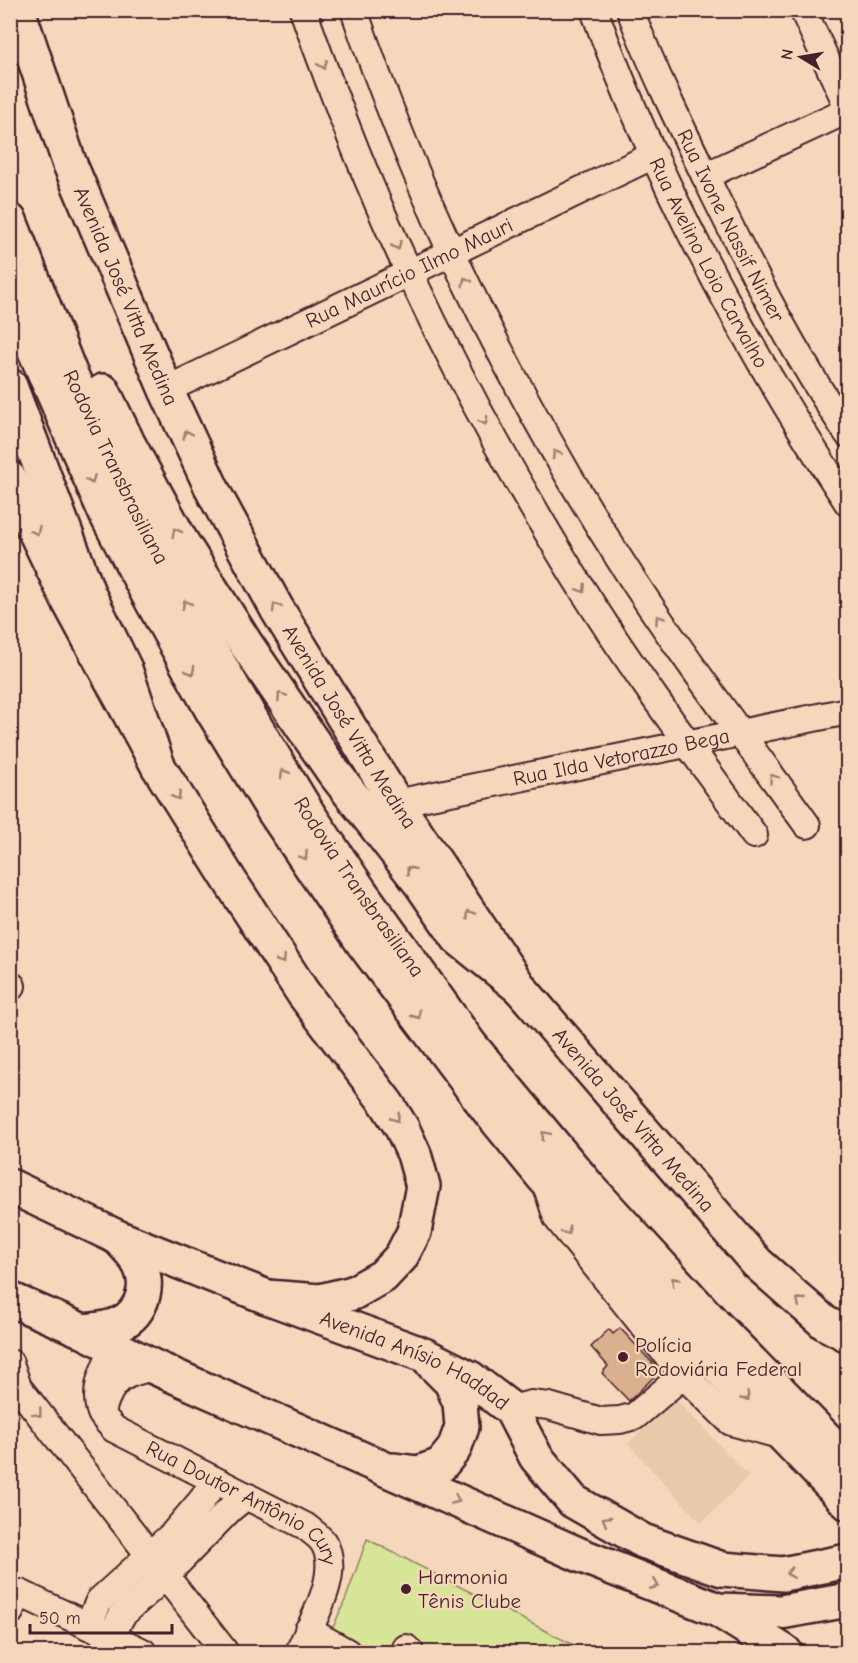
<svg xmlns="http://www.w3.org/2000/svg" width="858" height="1663" viewBox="0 0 858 1663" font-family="'Comic Neue',sans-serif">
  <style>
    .built { fill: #eac9ab }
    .green { fill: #d7e599; stroke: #908262; stroke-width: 1.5 }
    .building { fill: #d9b18e; stroke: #4a1f2b; stroke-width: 1.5 }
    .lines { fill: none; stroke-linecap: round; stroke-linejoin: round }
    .minor-casing { stroke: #4a1f2b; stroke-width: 30 }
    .major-casing { stroke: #4a1f2b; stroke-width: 38 }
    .highway-casing { stroke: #4a1f2b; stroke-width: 38 }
    .minor { stroke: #f5d8bb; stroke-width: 26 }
    .major { stroke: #f5d8bb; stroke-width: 33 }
    .highway { stroke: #f5d8bb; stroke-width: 33 }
    .oneway { stroke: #a07c73 }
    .poi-dot { fill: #4a1f2b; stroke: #f5d8bb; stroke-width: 2 }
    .labels { text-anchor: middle; stroke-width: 4.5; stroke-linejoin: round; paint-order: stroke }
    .street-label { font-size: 21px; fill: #4a1f2b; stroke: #f5d8bb }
    .poi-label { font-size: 21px; fill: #4a1f2b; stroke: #f5d8bb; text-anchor: start }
  </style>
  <rect width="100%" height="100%" fill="#f5d8bb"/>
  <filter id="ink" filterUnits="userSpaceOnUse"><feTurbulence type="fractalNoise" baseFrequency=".0167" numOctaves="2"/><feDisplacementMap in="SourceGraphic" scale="12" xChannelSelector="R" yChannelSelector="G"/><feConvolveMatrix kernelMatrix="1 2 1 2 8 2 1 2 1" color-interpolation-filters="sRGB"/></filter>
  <g filter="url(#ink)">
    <path class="built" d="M675,1398L749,1476L701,1523L628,1444Z"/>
    <path class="green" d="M367,1539L587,1652H322L346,1598Z"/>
    <path class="building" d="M620,1328L660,1371L629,1401L602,1373L608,1366L591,1347L609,1329L613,1334Z"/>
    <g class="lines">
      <g class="minor-casing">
        <g id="minor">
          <path d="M303,10C335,100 369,189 410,274C456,372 507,466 563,558C621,654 688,745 754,835"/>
          <path d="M354,10C420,203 511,388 620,560C678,651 744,737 807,825"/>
          <path id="s1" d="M594,10C658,184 746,349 848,503"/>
          <path id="s2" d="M630,10C653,70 681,127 709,184C751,270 795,355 848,434"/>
          <path d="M803,10L848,107"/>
          <path d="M705,176L848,110"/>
          <path id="s3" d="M166,390L654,155"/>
          <path id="s4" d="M396,803L848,711"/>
          <path d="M10,987L12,986"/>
          <path d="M545,1181L557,1218L683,1375L731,1422L783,1436"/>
          <path id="s5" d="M114,1347C105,1367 92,1390 101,1413C104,1419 110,1424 114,1429L305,1526C311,1531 319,1536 323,1542C343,1573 311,1622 299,1652"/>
          <path d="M10,1363L18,1387L225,1652"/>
          <path d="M103,1408C112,1378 125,1373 154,1367"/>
          <path d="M511,1409L531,1404L549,1406L601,1421L620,1420L635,1416L683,1375L692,1363"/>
          <path d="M10,1612L20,1593L143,1652"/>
          <path d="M88,1626L99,1601L173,1534L202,1500L215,1481"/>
          <path d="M308,1630L347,1652"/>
          <path d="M111,1637L122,1615L165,1576L230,1509L246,1496"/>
          <path d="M406,1648L410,1652"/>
        </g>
      </g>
      <g class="major-casing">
        <g id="major">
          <path id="s6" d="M18,10L69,162L166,390L214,493L277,609L396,803L520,988L757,1263L825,1323L848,1335"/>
          <path d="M10,479L68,600L158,766L230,881L303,993L387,1104L402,1128L414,1154L423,1186L414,1232L401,1257L383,1276L353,1293L320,1301L267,1297"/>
          <path id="s7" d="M10,1186L117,1237L267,1297L424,1355L470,1378L511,1409L536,1457L573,1501L643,1541L722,1569L783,1574L848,1561"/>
          <path d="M10,1299L83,1331L154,1367L580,1555L718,1610L781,1612L848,1600"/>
          <path d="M83,1331C110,1329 135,1325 143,1295C145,1287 145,1279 142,1271C138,1258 127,1247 117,1237"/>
          <path d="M394,1470L418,1473L441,1465L454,1449L462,1427L460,1403L451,1382L432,1363"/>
          <path d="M718,1610L785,1652"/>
        </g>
      </g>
      <g class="highway-casing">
        <g id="highway">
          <path id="s8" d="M10,221L70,373L144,527L203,636L261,736L309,815L360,891L471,1046L587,1185L714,1324L848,1461"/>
          <path d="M10,291L34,349L106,514L147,592L212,710L273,810L363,943L490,1112L544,1178L702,1351L848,1503"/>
          <path d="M10,386L89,595L125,669L158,766"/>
          <path d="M103,391L128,443L181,541L246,644L332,770L421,884L458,938L520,988"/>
        </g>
      </g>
      <use href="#minor" class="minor"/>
      <use href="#major" class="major"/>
      <use href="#highway" class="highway"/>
    </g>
    <defs><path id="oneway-chevron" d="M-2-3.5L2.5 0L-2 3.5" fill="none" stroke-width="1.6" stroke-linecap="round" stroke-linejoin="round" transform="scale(1.5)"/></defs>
    <g class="oneway">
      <use href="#oneway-chevron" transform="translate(323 65) rotate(69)"/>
      <use href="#oneway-chevron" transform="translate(397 246) rotate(66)"/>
      <use href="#oneway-chevron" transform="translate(466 281) rotate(-116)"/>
      <use href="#oneway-chevron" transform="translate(484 421) rotate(62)"/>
      <use href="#oneway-chevron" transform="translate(187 434) rotate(-115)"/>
      <use href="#oneway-chevron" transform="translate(556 454) rotate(-120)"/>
      <use href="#oneway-chevron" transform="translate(91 480) rotate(66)"/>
      <use href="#oneway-chevron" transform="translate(36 531) rotate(65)"/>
      <use href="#oneway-chevron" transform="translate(176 532) rotate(-118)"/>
      <use href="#oneway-chevron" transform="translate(582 589) rotate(58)"/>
      <use href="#oneway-chevron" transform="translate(186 604) rotate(-118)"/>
      <use href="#oneway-chevron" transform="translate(276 607) rotate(-120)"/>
      <use href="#oneway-chevron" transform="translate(659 619) rotate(-124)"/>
      <use href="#oneway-chevron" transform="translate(191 671) rotate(61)"/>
      <use href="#oneway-chevron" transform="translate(281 696) rotate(-124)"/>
      <use href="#oneway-chevron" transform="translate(284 773) rotate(-122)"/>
      <use href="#oneway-chevron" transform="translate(773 778) rotate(-126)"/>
      <use href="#oneway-chevron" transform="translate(177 796) rotate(58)"/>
      <use href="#oneway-chevron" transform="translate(304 856) rotate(56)"/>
      <use href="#oneway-chevron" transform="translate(410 870) rotate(-128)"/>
      <use href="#oneway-chevron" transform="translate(470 914) rotate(-124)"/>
      <use href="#oneway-chevron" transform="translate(282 960) rotate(57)"/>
      <use href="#oneway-chevron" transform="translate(417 1015) rotate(53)"/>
      <use href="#oneway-chevron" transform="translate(396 1118) rotate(57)"/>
      <use href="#oneway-chevron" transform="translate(545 1135) rotate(-130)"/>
      <use href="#oneway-chevron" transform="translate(567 1231) rotate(51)"/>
      <use href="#oneway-chevron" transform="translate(675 1281) rotate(-132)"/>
      <use href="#oneway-chevron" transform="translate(800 1301) rotate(-139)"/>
      <use href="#oneway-chevron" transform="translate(746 1397) rotate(46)"/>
      <use href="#oneway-chevron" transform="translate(38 1413) rotate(52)"/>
      <use href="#oneway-chevron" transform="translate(456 1500) rotate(24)"/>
      <use href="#oneway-chevron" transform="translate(606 1520) rotate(-150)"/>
      <use href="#oneway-chevron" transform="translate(790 1573) rotate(171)"/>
      <use href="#oneway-chevron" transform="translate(655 1585) rotate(22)"/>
    </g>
  </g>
  <g class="poi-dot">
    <circle cx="623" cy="1357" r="6"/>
    <circle cx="406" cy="1589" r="6"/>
  </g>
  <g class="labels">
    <g class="street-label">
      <text dy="7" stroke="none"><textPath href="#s2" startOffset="238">Rua Ivone Nassif Nimer</textPath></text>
      <text dy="7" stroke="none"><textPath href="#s1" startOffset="278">Rua Avelino Loio Carvalho</textPath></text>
      <text dy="7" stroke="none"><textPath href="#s3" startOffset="270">Rua Maurício Ilmo Mauri</textPath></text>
      <text dy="7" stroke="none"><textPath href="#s6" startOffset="306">Avenida José Vitta Medina</textPath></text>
      <text dy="7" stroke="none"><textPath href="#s8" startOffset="268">Rodovia Transbrasiliana</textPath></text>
      <text dy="7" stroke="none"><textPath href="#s6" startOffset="792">Avenida José Vitta Medina</textPath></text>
      <text dy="7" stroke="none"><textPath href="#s4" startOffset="230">Rua Ilda Vetorazzo Bega</textPath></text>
      <text dy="7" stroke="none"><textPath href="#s8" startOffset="754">Rodovia Transbrasiliana</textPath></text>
      <text dy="7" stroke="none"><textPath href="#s6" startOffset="1278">Avenida José Vitta Medina</textPath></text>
      <text dy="7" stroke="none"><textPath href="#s7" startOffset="441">Avenida Anísio Haddad</textPath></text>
      <text dy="7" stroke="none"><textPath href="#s5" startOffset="240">Rua Doutor Antônio Cury</textPath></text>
    </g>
    <g class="poi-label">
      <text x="635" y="1352">Polícia<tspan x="635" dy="24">Rodoviária Federal</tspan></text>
      <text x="418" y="1584">Harmonia<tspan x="418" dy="24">Tênis Clube</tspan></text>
    </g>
  </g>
  <rect width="858" height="1663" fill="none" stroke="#f5d8bb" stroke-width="36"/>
  <rect x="18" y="18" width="822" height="1627" fill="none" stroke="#4a1f2b" stroke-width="2" filter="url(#ink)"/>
  <g transform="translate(801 57) rotate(281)" stroke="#f5d8bb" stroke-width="4.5" paint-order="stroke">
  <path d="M0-4.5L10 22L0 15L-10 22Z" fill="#4a1f2b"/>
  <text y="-9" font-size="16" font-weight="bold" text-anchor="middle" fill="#4a1f2b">N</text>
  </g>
  <path d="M30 1624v9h142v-9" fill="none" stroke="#4a1f2b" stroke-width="3"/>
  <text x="39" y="1624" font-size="18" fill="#4a1f2b" stroke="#f5d8bb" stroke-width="4.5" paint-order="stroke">50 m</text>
</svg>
